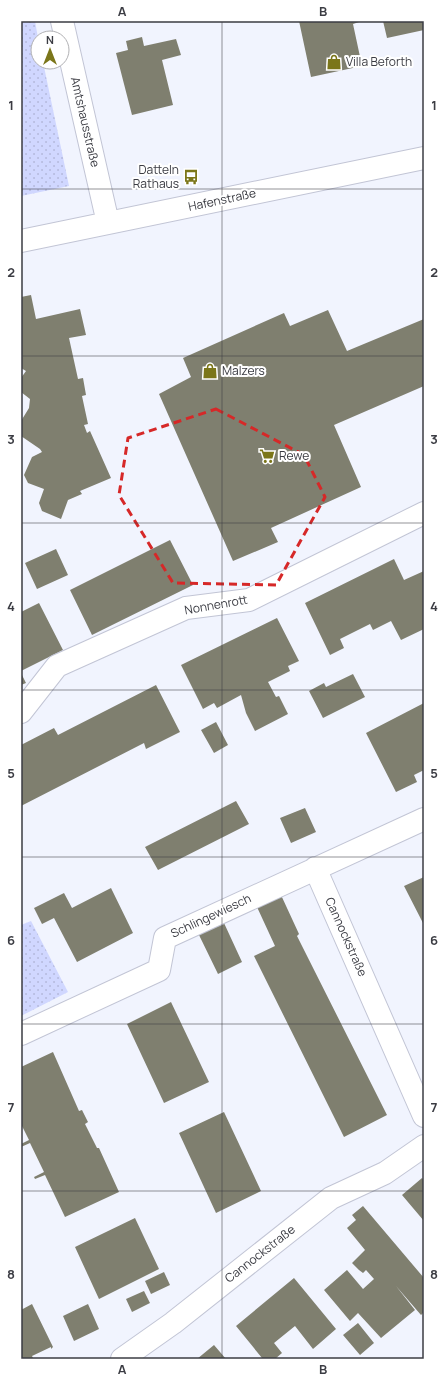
<svg xmlns="http://www.w3.org/2000/svg" width="445" height="1380" viewBox="0 0 445 1380" font-family="Manrope,sans-serif">
  <style>
    .park { fill: url(#park-dots) }
    .building { fill: #7f7f6f }
    .lines { fill: none; stroke-linecap: round; stroke-linejoin: round }
    .street-casing { stroke: #c2c5d5; stroke-width: 24 }
    .street { stroke: #fff; stroke-width: 22 }
    .marked { fill: none; stroke: #d62828; stroke-width: 3; stroke-dasharray: 8 5; stroke-linejoin: round }
    .grid { fill: none; stroke: #3b3c43; stroke-width: 1; stroke-opacity: 0.55 }
    .labels { text-anchor: middle; stroke-width: 4; stroke-linejoin: round; paint-order: stroke }
    .poi-label { font-size: 12px; fill: #3b3c43; stroke: #fff; text-anchor: start }
    .street-label { font-size: 12px; fill: #3b3c43; stroke: #fff }
    .neatline { fill: none; stroke: #3b3c43; stroke-width: 1.5 }
    .grid-label { font-size: 13px; text-anchor: middle; font-weight: bold; fill: #3b3c43 }
  </style>
  <defs>
    <pattern id="park-dots" width="8" height="8" patternUnits="userSpaceOnUse"><rect width="8" height="8" fill="#d0d7ff"/><path d="M2 2h.1M6 6h.1" fill="none" stroke="#b4b9dc" stroke-width="1.8" stroke-linecap="round"/></pattern>
  </defs>
  <rect width="100%" height="100%" fill="#f1f4fe"/>
  <path class="park" d="M21,21H35L38,38V62H43L69,186L21,196Z
    M31,921L68,992L21,1016V925Z"/>
  <path class="building" d="M299,21H362L353,24L362,66L311,77Z
    M383,21H424V30L387,38Z
    M142,37L144,46L176,39L181,55L162,60L173,105L132,115L116,53L128,50L126,41Z
    M31,295L36,319L80,309L86,335L69,338L78,379L83,378L86,395L82,396L88,424L84,425L87,433L90,431L111,478L80,491L82,494L68,500L61,519L42,511L39,503L44,489L28,483L24,475L32,457L42,452L40,449L21,436V421L29,408L30,399L21,392V378L26,371L21,368V297Z
    M328,310L347,351L424,319V386L334,425L361,487L271,528L278,542L233,561L159,394L191,377L183,358L284,313L290,326Z
    M170,540L193,585L92,635L70,590Z
    M56,549L68,575L37,589L25,563Z
    M394,559L404,580L424,571V629L401,640L391,621L373,630L370,624L340,639L344,648L330,655L305,603Z
    M39,603L63,650L21,671V612Z
    M277,618L299,661L288,666L290,671L268,682L276,697L279,696L288,714L255,731L246,713L241,695L217,708L214,703L203,709L181,665Z
    M21,673L26,683L21,685Z
    M353,674L365,697L323,718L309,691L324,683L326,687Z
    M156,685L180,732L146,749L144,743L21,806V745L54,728L58,735Z
    M424,703V770L414,775L417,782L396,792L366,733Z
    M216,722L228,745L214,753L201,730Z
    M236,801L249,824L158,870L145,847Z
    M305,808L316,832L291,843L280,818Z
    M424,877V925L404,886Z
    M111,888L133,933L77,962L54,918L42,924L34,908L64,893L72,908Z
    M281,895L299,934L297,936L387,1115L344,1137L254,956L275,946L257,907Z
    M224,923L242,962L218,974L199,935Z
    M171,1002L209,1082L164,1103L127,1024Z
    M53,1052L79,1111L82,1110L88,1122L85,1124L97,1148H99L119,1192L65,1217L45,1175L35,1179L34,1177L44,1172L30,1143L21,1147V1144L29,1140L21,1124V1067Z
    M224,1112L261,1191L216,1213L179,1133Z
    M422,1178L424,1180V1221L402,1195Z
    M363,1206L424,1278V1312L421,1315L396,1286L415,1310L381,1338L358,1313L350,1321L324,1290L347,1270L363,1289L374,1279L366,1270L363,1273L359,1270L352,1263L365,1250L347,1228L356,1220L352,1215Z
    M135,1218L159,1269L99,1299L75,1247Z
    M164,1272L170,1285L151,1294L145,1281Z
    M294,1278L336,1329L313,1349L295,1326L274,1343L282,1353L275,1359H260L262,1358L236,1326Z
    M144,1291L150,1303L132,1312L126,1299Z
    M32,1304L53,1347L51,1349V1347L32,1356L33,1358L30,1359H21V1310Z
    M88,1304L99,1329L74,1341L63,1316Z
    M358,1323L374,1343L360,1355L343,1335Z
    M214,1345L226,1359H197Z"/>
  <g class="lines">
    <g class="street-casing">
      <path id="street" d="M62,21L108,223
        M21,241L424,158
        M21,712L57,666L186,608L249,600L424,513
        M315,868L424,1116
        M21,1034L159,970L165,938L424,819
        M122,1359L173,1323L331,1198L385,1173L424,1146"/>
    </g>
    <use href="#street" class="street"/>
  </g>
  <path class="marked" d="M216,409L304,455L325,497L276,585L173,583L119,495L128,438Z"/>
  <path class="grid" d="M222,21V1359M21,189H424M21,356H424M21,523H424M21,690H424M21,857H424M21,1024H424M21,1191H424"/>
  <defs>
    <g id="shop-bare" transform="scale(1.2)"><path d="M-5-2.5h2.3a2.7 3.5 0 0 1 5.4 0H5L5.5 6h-11ZM-1.5-2.5h3a1.5 2.3 0 0 0-3 0Z" fill="#7b761a" stroke="#fff" stroke-width="2.5" paint-order="stroke"/></g>
    <g id="bus-bare" transform="scale(1.2)"><path d="M-5-6H5V4H4V6H2V4H-2V6H-4V4H-5ZM-3.5-4V0h7V-4ZM-3.5 1.2v1.5H-2V1.2ZM2 1.2v1.5H3.5V1.2Z" fill="#7b761a" stroke="#fff" stroke-width="2.5" paint-order="stroke"/></g>
    <g id="supermarket-bare" transform="scale(1.2)"><path d="M-6-5.5h2.5l.6 2H6L4.5 2H-2.5L-4.4-4H-6ZM-1.5 3.2a1.3 1.3 0 1 0 .1 0ZM3 3.2a1.3 1.3 0 1 0 .1 0Z" fill="#7b761a" stroke="#fff" stroke-width="2.5" paint-order="stroke"/></g>
  </defs>
  <g fill-rule="evenodd">
    <use href="#shop-bare" x="334" y="62"/>
    <use href="#bus-bare" x="191" y="177"/>
    <use href="#shop-bare" x="210" y="371"/>
    <use href="#supermarket-bare" x="267" y="456"/>
  </g>
  <g class="labels">
    <g class="poi-label">
      <text x="346" y="66">Villa Beforth</text>
      <text x="179" y="174" text-anchor="end">Datteln<tspan x="179" dy="14">Rathaus</tspan></text>
      <text x="222" y="375">Malzers</text>
      <text x="279" y="460">Rewe</text>
    </g>
    <g class="street-label">
      <text transform="translate(85 122) rotate(77)" y="4">Amtshausstraße</text>
      <text transform="translate(222 200) rotate(-12)" y="4">Hafenstraße</text>
      <text transform="translate(216 605) rotate(-10)" y="4">Nonnenrott</text>
      <text transform="translate(211 916) rotate(-25)" y="4">Schlingewiesch</text>
      <text transform="translate(346 937) rotate(66)" y="4">Cannockstraße</text>
      <text transform="translate(260 1254) rotate(-38)" y="4">Cannockstraße</text>
    </g>
  </g>
  <rect width="445" height="1380" fill="none" stroke="#ffffff" stroke-width="44"/>
  <g transform="translate(50 50)"><circle r="19" fill="#ffffff" stroke="#b1b1b4"/>
  <path d="M0-3L7 15L0 10L-7 15Z" fill="#7b761a"/>
  <text y="-6" font-size="11" font-weight="bold" text-anchor="middle" fill="#3b3c43">N</text>
  </g>
  <rect x="22" y="22" width="401" height="1336" class="neatline"/>
  <g class="grid-label">
    <text x="122" y="16">A</text>
    <text x="323" y="16">B</text>
    <text x="11" y="110">1</text>
    <text x="434" y="110">1</text>
    <text x="11" y="277">2</text>
    <text x="434" y="277">2</text>
    <text x="11" y="444">3</text>
    <text x="434" y="444">3</text>
    <text x="11" y="611">4</text>
    <text x="434" y="611">4</text>
    <text x="11" y="778">5</text>
    <text x="434" y="778">5</text>
    <text x="11" y="945">6</text>
    <text x="434" y="945">6</text>
    <text x="11" y="1112">7</text>
    <text x="434" y="1112">7</text>
    <text x="11" y="1279">8</text>
    <text x="434" y="1279">8</text>
    <text x="122" y="1374">A</text>
    <text x="323" y="1374">B</text>
  </g>
</svg>
